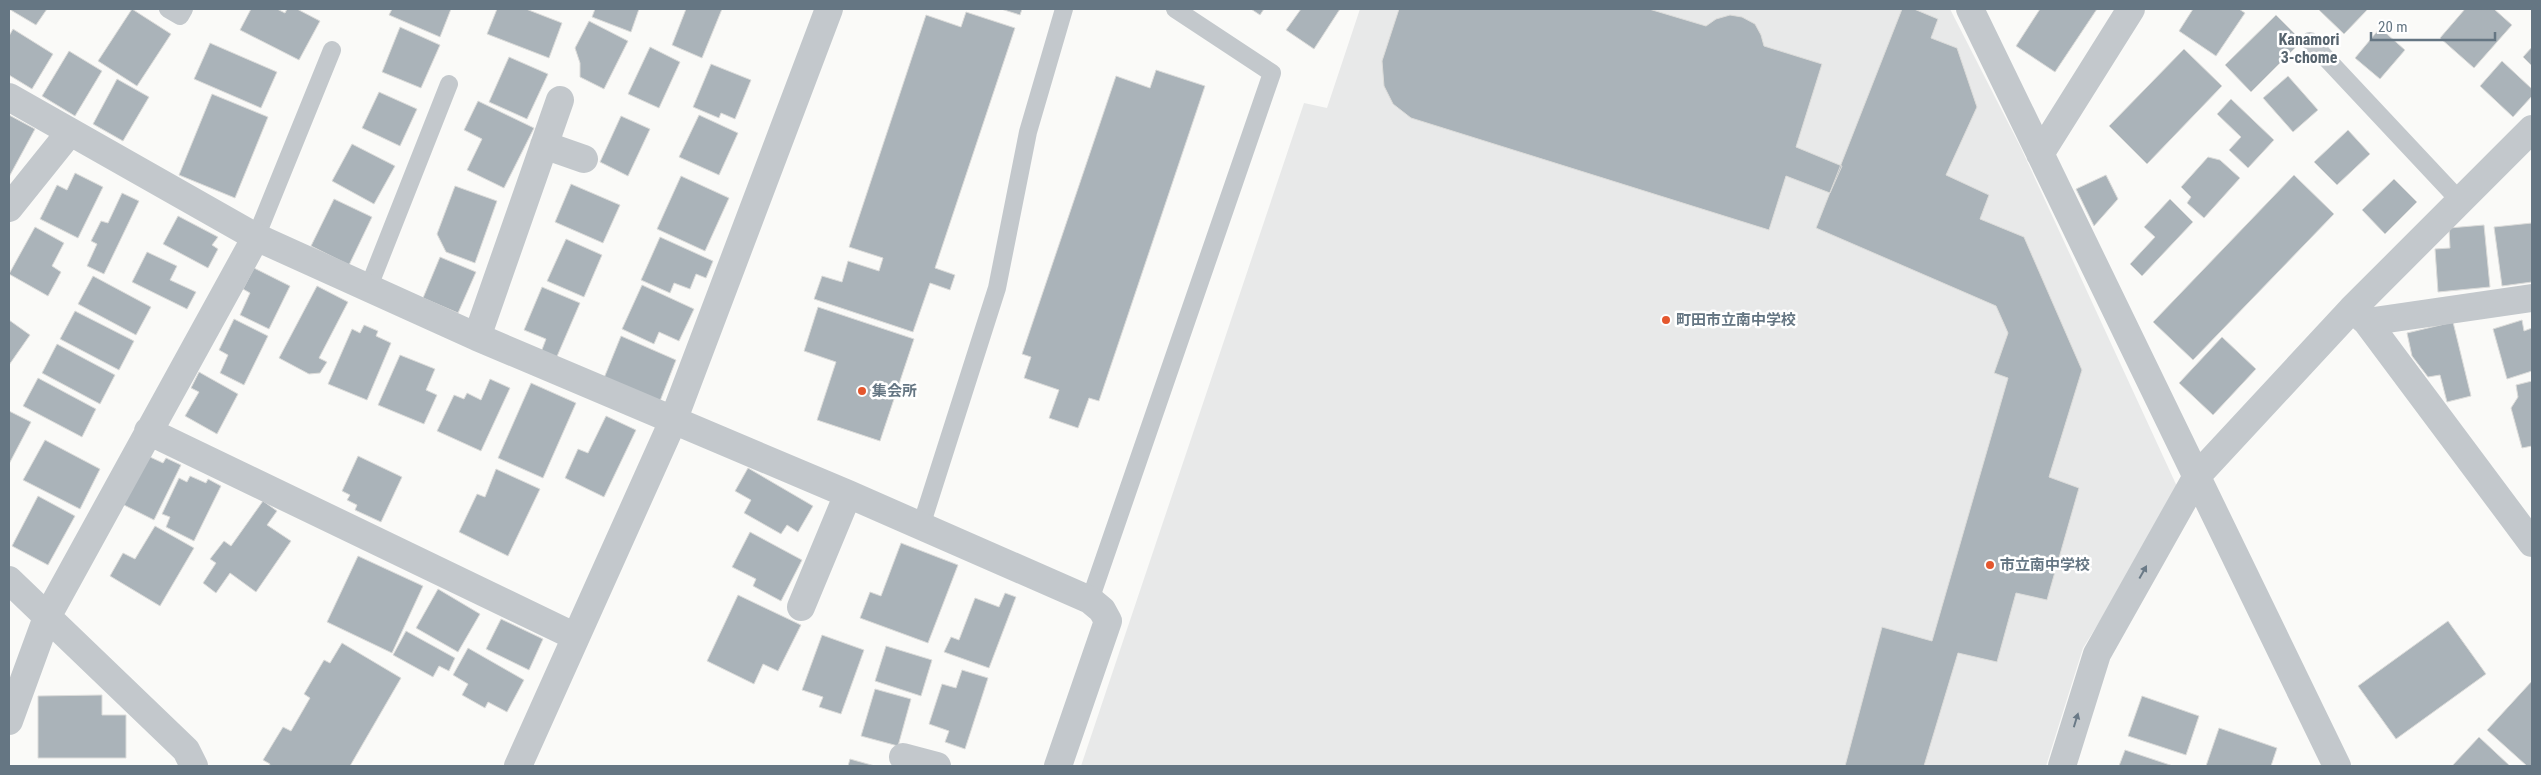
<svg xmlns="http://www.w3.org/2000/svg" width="2541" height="775" viewBox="0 0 2541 775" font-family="'Roboto Condensed','Noto Sans JP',sans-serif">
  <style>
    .built { fill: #e8e9e9 }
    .building { fill: #aab3b9; stroke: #dcdcda }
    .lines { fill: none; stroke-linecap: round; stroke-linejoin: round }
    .service { stroke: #c3c8cc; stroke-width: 18 }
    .minor { stroke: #c3c8cc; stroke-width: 28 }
    .oneway { fill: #6a7a87 }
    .poi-dot { fill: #e4572e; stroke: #fff; stroke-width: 2 }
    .labels { text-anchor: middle; stroke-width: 5; stroke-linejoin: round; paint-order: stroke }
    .poi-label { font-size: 15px; font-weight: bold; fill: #657683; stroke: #fff; text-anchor: start }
    .neighbourhood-label { font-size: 16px; font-weight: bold; fill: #57646e; stroke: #fff }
  </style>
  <rect width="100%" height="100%" fill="#fafaf8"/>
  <path class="built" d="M1360,9H1950L2020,146L2180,493L2083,648L2046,766H1081L1304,103L1327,108Z"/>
  <path class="building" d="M9,9H47L36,25Z
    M132,9L171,34L137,86L98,61Z
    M251,9H277L285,13L287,9H297L320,21L299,60L240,30Z
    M392,9H451L440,37L389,15Z
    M497,9H526L562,23L549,58L487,34Z
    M595,9H639L631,32L592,17Z
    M686,9H722L702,58L672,45Z
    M1001,9H1022L1020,15Z
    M1251,9H1264L1260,15Z
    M1301,9H1340L1314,49L1286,30Z
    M1399,9H1649L1706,26L1716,19L1730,15L1742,17L1755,24L1761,35L1764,46L1822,64L1796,147L1842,166L1830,193L1786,176L1769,230L1411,118L1393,104L1384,86L1382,61Z
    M1902,9H1914L1938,19L1931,38L1957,48L1977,107L1946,175L1989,195L1980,219L2024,237L2082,370L2049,477L2079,488L2047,600L2016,593L1997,662L1958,653L1924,766H1845L1882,627L1932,641L2008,378L1994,373L2008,333L1996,306L1816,228Z
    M2040,9H2097L2055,72L2016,46Z
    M2193,9H2239L2245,13L2216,56L2179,31Z
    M2318,9H2368L2344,34Z
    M2465,9H2494L2512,25L2474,68L2440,38Z
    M966,12L1015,28L935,268L955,275L950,290L930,283L913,332L814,299L822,276L842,282L848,261L879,271L883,258L849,247L926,15L961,27Z
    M2276,15L2302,41L2251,92L2225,65Z
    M589,21L628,41L604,89L580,77V63L575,48Z
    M400,27L440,45L421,88L382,72Z
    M2380,28L2405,50L2380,79L2355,58Z
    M13,29L53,54L32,89L9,75V36Z
    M210,43L277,72L261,108L194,79Z
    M650,47L680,62L659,108L628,94Z
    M2532,47V66L2523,57Z
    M2184,49L2222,86L2147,164L2109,126Z
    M69,51L102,71L75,116L42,96Z
    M509,57L548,74L527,119L489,102Z
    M2502,61L2532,89V96L2513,117L2480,86Z
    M711,64L751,80L735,119L721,113L719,118L693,107Z
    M1156,70L1205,86L1099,401L1089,398L1078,428L1049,418L1059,390L1024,378L1031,357L1022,354L1116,76L1150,88Z
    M2288,76L2318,110L2293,132L2263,98Z
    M117,79L149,97L123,141L93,124Z
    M379,92L417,109L400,146L362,128Z
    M212,94L268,117L235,198L179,175Z
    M2231,99L2274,140L2248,168L2229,150L2241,137L2217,114Z
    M478,101L534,128L504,188L467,170L482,139L464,130Z
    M9,115L35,129L9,177Z
    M699,115L738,133L719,175L679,157Z
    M621,116L650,129L628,176L600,162Z
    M2348,130L2370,154L2337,185L2314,162Z
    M352,144L395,166L374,204L332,181Z
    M2208,157L2220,160L2240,178L2204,218L2187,203L2191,197L2181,187Z
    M75,173L103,187L78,238L40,219L57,185L67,190Z
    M2106,175L2118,199L2094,226L2076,189Z
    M2294,175L2334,214L2193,360L2153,322Z
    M681,176L729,198L705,251L657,229Z
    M2394,179L2417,202L2385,234L2362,210Z
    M571,184L620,205L603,243L555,222Z
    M455,186L497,201L475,263L446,252L437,234Z
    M122,193L139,201L104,274L87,266L97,244L91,241L101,221L108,223Z
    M334,199L372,217L349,265L311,246Z
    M2170,199L2193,222L2142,276L2130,264L2155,237L2144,227Z
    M178,216L218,237L212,245L218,249L208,268L163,244Z
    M2532,223V282L2502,286L2494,227Z
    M2484,225L2490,287L2438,292L2435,249L2450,248L2449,228Z
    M35,227L64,243L52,266L61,272L48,296L9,274Z
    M660,237L713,261L706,278L696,274L690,289L674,283L670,293L641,280Z
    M566,239L602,255L584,297L547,281Z
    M147,252L177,266L170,280L196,292L187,309L132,282Z
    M440,257L476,272L458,313L423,298Z
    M254,268L290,286L269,329L240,315L250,293L243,289Z
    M93,276L151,307L136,335L78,304Z
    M642,285L694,309L679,341L659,332L654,344L622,329Z
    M317,286L348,302L319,358L327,362L320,373L309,374L279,358Z
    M542,287L580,303L555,361L540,355L546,339L524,330Z
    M818,307L914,339L880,441L817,420L836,362L804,351Z
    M75,311L134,341L119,370L60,339Z
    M234,319L268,336L244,385L220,373L228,355L219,350Z
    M9,320L30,335L9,365Z
    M2522,320L2524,331L2532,328V371L2507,379L2493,329Z
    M2453,322L2471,396L2447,402L2440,375L2428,377L2412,356L2407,333Z
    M364,325L378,331L376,336L391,343L367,400L328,384L352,329L360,333Z
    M621,336L676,360L660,401L604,378Z
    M2222,337L2256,369L2213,415L2179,383Z
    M57,344L115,375L100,404L42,373Z
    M400,355L435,369L426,390L437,395L424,424L378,405Z
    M199,372L238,394L217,434L185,416L199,392L191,388Z
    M38,378L96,409L82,437L23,406Z
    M490,379L510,388L481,451L437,431L454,395L464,399L467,393L481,400Z
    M2532,381V446L2522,448L2511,408L2518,397L2516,385Z
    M531,383L576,403L543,478L498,458Z
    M9,411L31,422L9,464Z
    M606,416L636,430L604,497L565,478L578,449L588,453Z
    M45,440L100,469L80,509L23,480Z
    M358,456L402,477L381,522L355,510L357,505L347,500L350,495L342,491Z
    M150,457L163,463L166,458L181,465L154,520L120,503Z
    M748,468L813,506L798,532L787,525L781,534L744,513L751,500L735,491Z
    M496,469L540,489L508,556L459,532L477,494L485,497Z
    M190,476L206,483L208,479L221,486L194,541L166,527L170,517L162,514L179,478L187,482Z
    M38,496L75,516L48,565L12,546Z
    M263,501L277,511L267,525L291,541L256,592L230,573L216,593L203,583L216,563L210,559L224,541L231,546Z
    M155,526L194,548L160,606L110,576L123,553L135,559Z
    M750,532L802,560L781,601L753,586L756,579L732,567Z
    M901,543L958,565L928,643L860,618L870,592L881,596Z
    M358,556L423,586L392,653L327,622Z
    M438,589L480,614L458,652L416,628Z
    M1005,593L1016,597L989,668L944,652L951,637L959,640L975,598L999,607Z
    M738,595L801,625L778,671L763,664L754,684L707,661Z
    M501,619L543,639L529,670L486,649Z
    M2448,621L2486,674L2396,739L2358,686Z
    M406,631L455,658L449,671L439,666L433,677L393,655Z
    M822,635L864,650L841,714L819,707L823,697L802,690Z
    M342,643L401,678L350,766H269L270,764L263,760L283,727L291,731L310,698L304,694L324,660L330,663Z
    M886,646L932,660L921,696L875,681Z
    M468,648L524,680L507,712L488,702L485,708L462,695L468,684L453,675Z
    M962,670L988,678L965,749L945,742L949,731L929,724L942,684L956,688Z
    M2532,681V766H2527L2487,730Z
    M875,689L911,699L898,746L861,736Z
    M102,695V715H126V758H38V696Z
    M2142,696L2199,716L2186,755L2128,736Z
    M2219,728L2277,748L2271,766H2206Z
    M2479,737L2510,766H2452Z
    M2125,750L2173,766H2119Z
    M850,759L875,766H848Z"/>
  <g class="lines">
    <path class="service" d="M168,9L180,16L184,9
      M2310,41L2460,201
      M256,237L332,50
      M368,289L449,84
      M921,526L997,288L1028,132L1064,9
      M1090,600L1272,73L1175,9"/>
    <path class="minor" d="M1970,9L2337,766
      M9,97L256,237L477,337L848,494L1090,600L1102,610L1108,621L1058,766
      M544,145L584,159
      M2040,154L2131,9
      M9,208L70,132
      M2352,309L2367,322L2532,543
      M2367,322L2532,298
      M477,337L560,100
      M148,431L576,637
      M9,580L186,750L194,766
      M801,607L848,494
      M9,721L47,617L256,237
      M903,757L937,766
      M518,766L673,421L829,9
      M2062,766L2097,654L2197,476L2352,309L2532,129"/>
  </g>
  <defs><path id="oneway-solid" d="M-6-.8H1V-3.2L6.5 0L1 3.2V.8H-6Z" transform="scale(1.25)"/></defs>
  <g class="oneway">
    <use href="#oneway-solid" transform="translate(2143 572) rotate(-61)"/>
    <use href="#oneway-solid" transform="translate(2076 720) rotate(-73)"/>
  </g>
  <g class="poi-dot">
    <circle cx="1666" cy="320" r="5"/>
    <circle cx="862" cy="391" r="5"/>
    <circle cx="1990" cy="565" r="5"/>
  </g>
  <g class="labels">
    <g class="poi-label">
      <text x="1676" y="325">町田市立南中学校</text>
      <text x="872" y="396">集会所</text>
      <text x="2000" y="570">市立南中学校</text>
    </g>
    <g class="neighbourhood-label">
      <text x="2309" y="45">Kanamori<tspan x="2309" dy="18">3-chome</tspan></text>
    </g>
  </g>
  <rect width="2541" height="775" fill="none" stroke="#657683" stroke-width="20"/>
  <path d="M2371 32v8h124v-8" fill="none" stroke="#657683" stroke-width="2.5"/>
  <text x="2378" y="32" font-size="15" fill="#657683" stroke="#ffffff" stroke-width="4" paint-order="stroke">20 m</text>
</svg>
